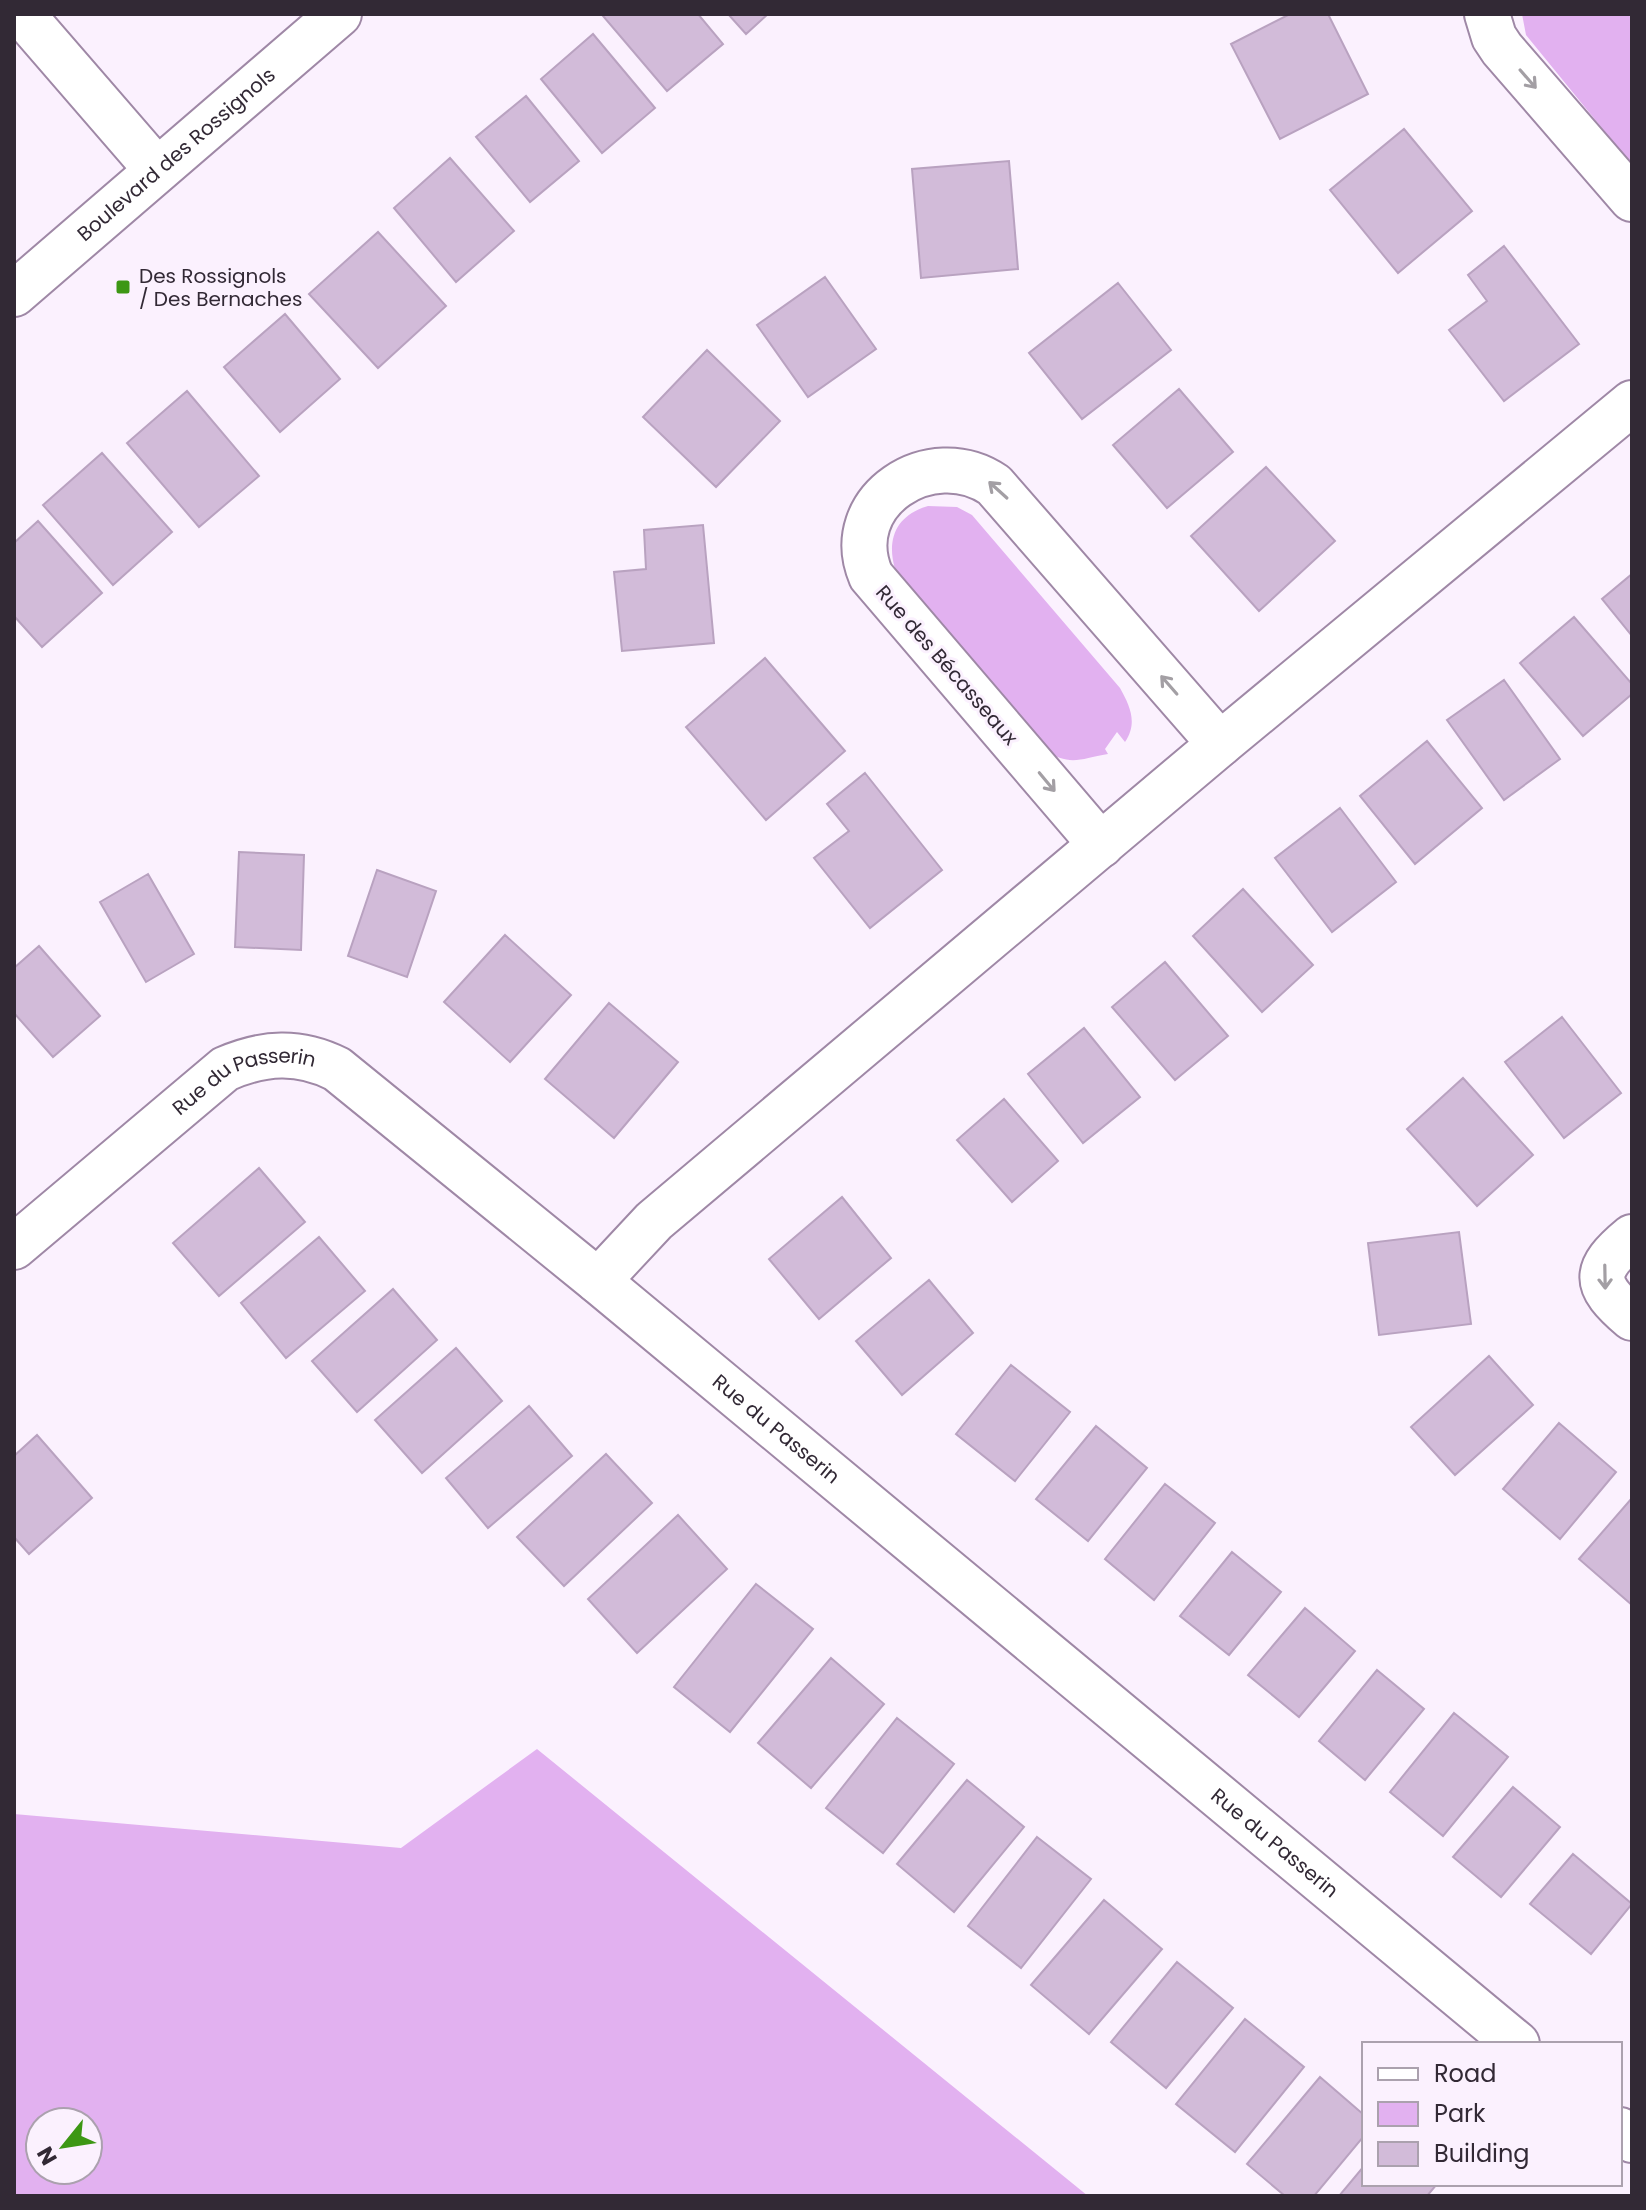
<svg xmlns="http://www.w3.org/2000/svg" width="1646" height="2210" viewBox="0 0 1646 2210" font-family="Poppins,sans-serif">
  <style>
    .green { fill: #e2b1f0; fill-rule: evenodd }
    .building { fill: #d2bbd9; stroke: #b9a2c0; stroke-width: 2 }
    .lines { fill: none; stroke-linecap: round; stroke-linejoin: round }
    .street-casing { stroke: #9f88a6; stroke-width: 48 }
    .secondary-casing { stroke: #9f88a6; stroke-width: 48 }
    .street { stroke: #fff; stroke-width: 44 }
    .secondary { stroke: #fff; stroke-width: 44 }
    .oneway { stroke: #a39fa4 }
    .poi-dot { fill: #3d9714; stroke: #fbf1fe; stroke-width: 3 }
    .labels { text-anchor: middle; stroke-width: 6; stroke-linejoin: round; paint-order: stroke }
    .street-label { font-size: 20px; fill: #322935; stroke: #fbf1fe }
    .poi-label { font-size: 20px; fill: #322935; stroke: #fbf1fe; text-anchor: start }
  </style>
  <rect width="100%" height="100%" fill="#fbf1fe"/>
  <path class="green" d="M1522,14H1628L1632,19V165L1526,35Z
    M928,506L957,507L972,515L1120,688C1130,706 1138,723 1125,742L1117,732L1105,749L1108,754C1079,759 1070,767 1043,749L895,569C886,538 897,515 928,506Z
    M537,1749L1088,2196H14V1814L401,1848ZM40,2122H88V2170H40Z"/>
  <path class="building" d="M606,14H698L723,44L667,91L603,16Z
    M728,14H768L746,34Z
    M1290,14H1328L1368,94L1280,139L1231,44Z
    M593,34L655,108L602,153L541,79Z
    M526,96L579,161L530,202L476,137Z
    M1404,129L1472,211L1398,273L1330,190Z
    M450,158L514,231L456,282L394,208Z
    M1009,161L1018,269L921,278L912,169Z
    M378,232L446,306L378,368L309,294Z
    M1504,246L1579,344L1504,401L1449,330L1487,301L1468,275Z
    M825,277L876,349L808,397L757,325Z
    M1118,283L1171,350L1082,419L1029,353Z
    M285,314L340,379L280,432L224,367Z
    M707,350L780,421L716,487L643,417Z
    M1179,389L1233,452L1167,508L1113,445Z
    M187,391L259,476L199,527L127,443Z
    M102,453L172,532L113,585L43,505Z
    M1266,467L1335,541L1259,611L1191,536Z
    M38,521L102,593L42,647L14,616V543Z
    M703,525L714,643L622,651L614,572L646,569L644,530Z
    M1632,574V636L1602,599Z
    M1574,617L1632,684V694L1583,736L1520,663Z
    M765,658L845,751L766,820L686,727Z
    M1504,680L1560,759L1504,800L1447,720Z
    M1427,741L1482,808L1415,864L1360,796Z
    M865,773L942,870L870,928L814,858L849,831L827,804Z
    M1340,808L1396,882L1332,932L1275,858Z
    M239,852L304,855L301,950L235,947Z
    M377,870L436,891L407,977L348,956Z
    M148,874L194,954L146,982L100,902Z
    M1243,889L1313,965L1262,1012L1193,936Z
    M505,935L571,995L510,1062L444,1002Z
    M39,946L100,1016L53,1057L14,1013V968Z
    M1165,962L1228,1036L1175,1080L1112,1007Z
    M609,1003L678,1062L614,1138L545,1079Z
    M1562,1017L1621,1093L1564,1138L1505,1062Z
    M1084,1028L1140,1097L1083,1143L1028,1074Z
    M1463,1078L1533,1155L1477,1206L1407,1129Z
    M1004,1099L1058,1161L1012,1202L957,1140Z
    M259,1168L305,1222L219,1296L173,1243Z
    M842,1197L891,1258L819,1319L769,1259Z
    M1459,1232L1471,1324L1379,1335L1368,1243Z
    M319,1237L365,1291L286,1358L241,1303Z
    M929,1280L973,1333L902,1395L856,1341Z
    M393,1289L437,1340L357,1412L312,1361Z
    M456,1348L502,1401L422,1473L375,1420Z
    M1489,1356L1533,1405L1455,1475L1411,1427Z
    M1011,1365L1070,1412L1015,1481L956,1434Z
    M529,1406L572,1456L488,1528L446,1478Z
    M1559,1423L1616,1472L1560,1539L1503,1489Z
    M1096,1426L1147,1468L1088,1541L1036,1499Z
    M37,1435L92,1498L29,1554L14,1537V1456Z
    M606,1454L652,1503L564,1586L517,1537Z
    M1165,1484L1215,1523L1154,1600L1105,1559Z
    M1632,1498V1605L1579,1559Z
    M678,1515L727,1569L637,1653L588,1599Z
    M1232,1552L1281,1592L1229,1655L1180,1616Z
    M756,1584L813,1629L730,1732L674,1687Z
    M1305,1608L1355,1651L1299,1717L1248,1675Z
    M831,1658L884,1704L811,1788L758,1743Z
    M1377,1670L1424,1709L1365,1780L1319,1741Z
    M1454,1713L1508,1757L1443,1836L1390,1792Z
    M897,1718L954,1764L883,1853L826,1808Z
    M967,1780L1024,1827L954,1912L897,1864Z
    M1513,1787L1560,1827L1501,1897L1453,1857Z
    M1037,1837L1091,1879L1021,1968L968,1926Z
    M1573,1854L1632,1904L1591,1954L1530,1904Z
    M1104,1900L1162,1949L1089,2034L1031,1985Z
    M1177,1962L1233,2008L1166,2088L1111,2042Z
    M1245,2019L1304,2067L1235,2152L1176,2104Z
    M1320,2077L1364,2115V2136L1314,2196H1285L1247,2164Z
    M1364,2166V2184H1437L1427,2196H1339Z"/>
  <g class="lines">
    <g class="street-casing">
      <g id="street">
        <path d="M22,14L157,170"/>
        <path d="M1487,14L1494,37L1502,49L1632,199"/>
        <path d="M1101,845L871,576C839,501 931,442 994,485L1220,744"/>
        <path d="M1632,1237C1592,1270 1593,1285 1632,1318"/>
        <path id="s1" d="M14,1247L225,1069C264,1052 299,1050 337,1069L598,1281L1517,2044"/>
        <path d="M598,1281L654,1221L1220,744L1632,403"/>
        <path d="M1620,2130L1632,2140"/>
      </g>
    </g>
    <g class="secondary-casing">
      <g id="secondary">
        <path id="s2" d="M14,294L339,14"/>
      </g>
    </g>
    <use href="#street" class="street"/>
    <use href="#secondary" class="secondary"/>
  </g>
  <defs><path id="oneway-shaft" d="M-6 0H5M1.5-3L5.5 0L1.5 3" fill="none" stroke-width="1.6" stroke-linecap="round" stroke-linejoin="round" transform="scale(2)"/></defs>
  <g class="oneway">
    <use href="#oneway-shaft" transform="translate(1528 79) rotate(49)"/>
    <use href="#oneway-shaft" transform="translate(998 490) rotate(-138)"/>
    <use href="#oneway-shaft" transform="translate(1169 685) rotate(-131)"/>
    <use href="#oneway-shaft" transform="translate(1047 782) rotate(50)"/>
    <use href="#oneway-shaft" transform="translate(1605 1277) rotate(89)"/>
  </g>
  <rect class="poi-dot" x="115" y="279" width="16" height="16" rx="4"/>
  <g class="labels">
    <g class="street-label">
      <text dy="7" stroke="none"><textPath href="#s2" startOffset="214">Boulevard des Rossignols</textPath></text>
      <text transform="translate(947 665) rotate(49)" y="7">Rue des Bécasseaux</text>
      <text dy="7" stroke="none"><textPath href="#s1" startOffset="290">Rue du Passerin</textPath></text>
      <text dy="7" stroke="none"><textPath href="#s1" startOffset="960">Rue du Passerin</textPath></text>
      <text dy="7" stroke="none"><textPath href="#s1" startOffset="1608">Rue du Passerin</textPath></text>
    </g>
    <g class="poi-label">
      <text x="139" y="283">Des Rossignols<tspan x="139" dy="23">/ Des Bernaches</tspan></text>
    </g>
  </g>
  <rect width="1646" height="2210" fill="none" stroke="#322935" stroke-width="32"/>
  <rect x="1362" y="2042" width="260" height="144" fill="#fbf1fe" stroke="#aba1ae" stroke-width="2"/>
  <rect x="1378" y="2068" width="40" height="12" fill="#ffffff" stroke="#aba1ae" stroke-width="2"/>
  <text x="1434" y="2082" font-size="24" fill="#322935">Road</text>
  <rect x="1378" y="2102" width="40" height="24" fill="#e2b1f0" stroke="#aba1ae" stroke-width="2"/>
  <text x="1434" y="2122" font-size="24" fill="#322935">Park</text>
  <rect x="1378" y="2142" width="40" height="24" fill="#d2bbd9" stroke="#aba1ae" stroke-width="2"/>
  <text x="1434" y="2162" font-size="24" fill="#322935">Building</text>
  <g transform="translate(64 2146) rotate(240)"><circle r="38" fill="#fbf1fe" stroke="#aba1ae" stroke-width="2"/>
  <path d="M0-6L14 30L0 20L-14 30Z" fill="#3d9714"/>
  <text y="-12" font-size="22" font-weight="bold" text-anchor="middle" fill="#322935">N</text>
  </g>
</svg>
